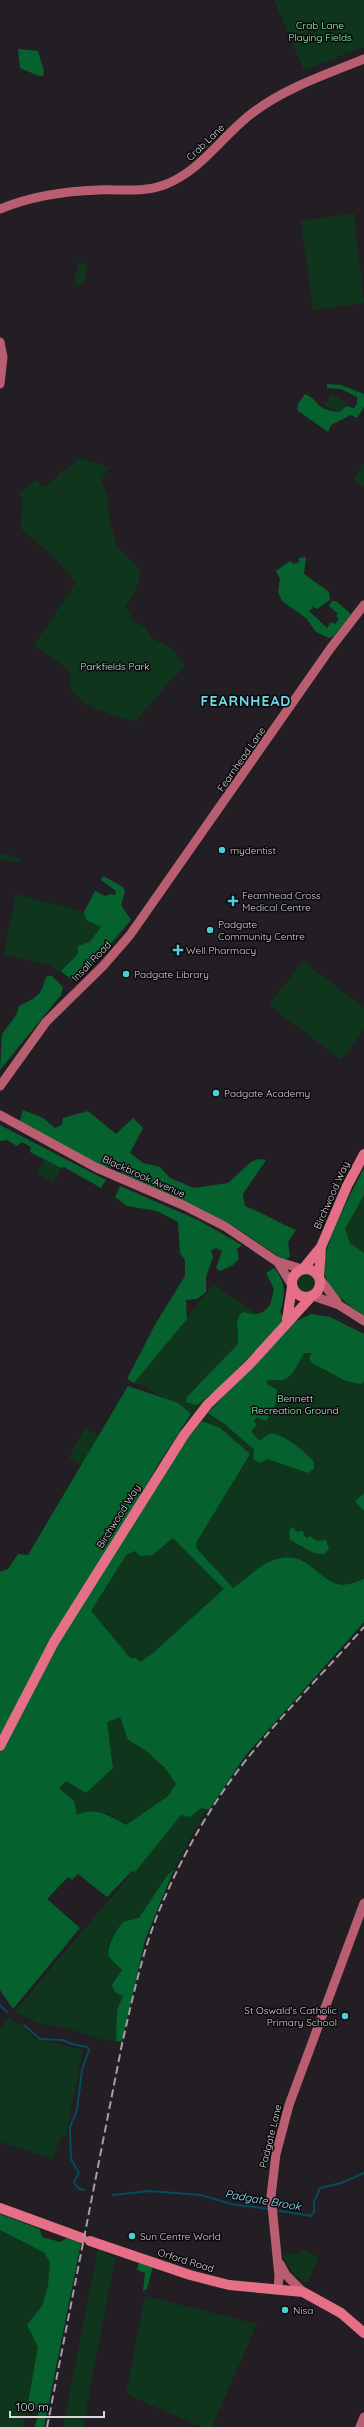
<svg xmlns="http://www.w3.org/2000/svg" width="364" height="2427" viewBox="0 0 364 2427" font-family="Quicksand,sans-serif">
  <style>
    .green { fill: #0f361c }
    .forest { fill: #05622f; fill-rule: evenodd }
    .lines { fill: none; stroke-linecap: round; stroke-linejoin: round }
    .stream { stroke: #024c5b; stroke-width: 2 }
    .secondary { stroke: #b95e71; stroke-width: 9 }
    .primary { stroke: #e46f87; stroke-width: 10 }
    .rail { stroke: #a3a0a4; stroke-width: 2; stroke-dasharray: 8 4; stroke-linecap: butt }
    .poi-dot { fill: #52cbd9; stroke: #0a080b; stroke-width: 1.5 }
    .labels { text-anchor: middle; stroke-width: 3; stroke-linejoin: round; paint-order: stroke }
    .park-label { font-size: 10px; fill: #96ffb3; stroke: #0a080b }
    .street-label { font-size: 10px; fill: #d9d6da; stroke: #0a080b }
    .poi-label { font-size: 10px; fill: #d9d6da; stroke: #0a080b; text-anchor: start }
    .water-label { font-size: 11px; font-style: italic; fill: #91e3fa; stroke: #0a080b }
    .district-label { font-size: 14px; font-weight: bold; letter-spacing: 1px; fill: #70dbe8; stroke: #0a080b }
  </style>
  <rect width="100%" height="100%" fill="#221e23"/>
  <path class="green" d="M274,0H364V47L304,70Z
    M354,213L364,303L313,310L301,221Z
    M78,263H84L87,270L85,276L87,281L76,286L74,275L77,271Z
    M331,394L346,402L340,413L325,405Z
    M79,458L109,467L101,481L108,496L109,516L117,548L135,563L141,574L134,594L125,606L135,623L145,627L152,639L169,646L184,663V668L169,682L135,722C110,712 64,707 70,671L34,645L76,582L52,555L21,529L22,498L18,494L36,480L42,486L46,487L52,480L58,478L59,473L67,470Z
    M363,464H364V487L356,483L354,479L357,473L361,471L359,468Z
    M0,854L20,858L19,863L0,859Z
    M16,894L84,912L120,935L80,979L72,980L50,965L4,954Z
    M303,961L364,1008V1030L341,1060L269,1005Z
    M44,1159L61,1168L53,1183L37,1173Z
    M364,1188V1313L340,1299L325,1278L321,1267L325,1250Z
    M296 1283a10 10 0 1 1 20 0a10 10 0 1 1-20 0Z
    M213,1285L288,1334L364,1339V1581L139,1672L88,1612L125,1554L248,1455L207,1422L135,1382Z
    M85,1428L101,1437L85,1466L69,1458Z
    M120,1717L128,1740L145,1750L165,1768L176,1784L168,1796L126,1825L107,1813L77,1816L59,1789L107,1721Z
    M201,1808L206,1809L174,1869L166,1877L139,1918C124,1922 102,1942 111,1959C113,1963 119,1967 122,1970L118,1975L124,1996L117,2010L116,2041L102,2040L73,2030L38,2023L14,2012L181,1815Z
    M9,2017L25,2028L36,2039L83,2050L66,2135L60,2138L53,2159L0,2142V2028Z
    M0,2222L48,2242L55,2267L23,2427H0Z
    M98,2248L115,2258L83,2427H63Z
    M302,2249L319,2257L307,2283L294,2275L283,2255L300,2253Z
    M145,2296L257,2324L212,2427H201L126,2394Z"/>
  <path class="forest" d="M18,49L38,51L44,71L43,76H39L20,68Z
    M327,384L341,385L364,394V407L357,418L351,415L331,425L328,432L297,410L298,404L305,394C320,400 314,410 340,412L346,406L354,408L357,404V397L341,389L327,388Z
    M306,557L304,574L329,592L330,600L317,609L312,606L313,608L309,611L327,628L331,622L335,624L339,619L336,616L338,614L329,606L332,601H336L351,614L334,636L329,638L316,632L306,618L282,601L278,592L280,579L276,571L290,561L294,564L299,562V558Z
    M103,876L123,887L125,891L121,905L131,920L80,979L72,980L61,971L78,954V946L90,942L101,927L86,920L84,912L95,891L105,896L110,894L115,895L116,891L101,880Z
    M47,976H52L63,987L61,995L0,1070L2,1034L17,1014L19,1006C27,1002 37,998 41,991C44,986 43,982 47,976Z
    M23,1110L43,1118L55,1128L62,1125L63,1118L88,1111L116,1134L133,1118L143,1128L130,1153L143,1163L160,1167L170,1178L194,1188L228,1183L251,1162L258,1159L266,1160L243,1194L245,1206C263,1213 278,1223 296,1230L288,1242L290,1257L284,1260L232,1225L185,1202L128,1178L115,1168L102,1166L49,1139L20,1121Z
    M0,1125L106,1180L101,1188L64,1167L61,1168L30,1152L31,1147L22,1142L17,1146L7,1140L0,1141Z
    M364,1168V1195L345,1229L350,1243L364,1253V1316C348,1305 325,1289 324,1268C323,1245 353,1189 364,1168Z
    M120,1186L198,1220L242,1245L237,1249L239,1259L233,1265L220,1271L216,1268L222,1251L216,1248L211,1251L213,1257L206,1277V1292L197,1299L186,1300L187,1319L134,1383L127,1379L156,1323L185,1276V1260L180,1253L178,1222L157,1211L127,1206L115,1197Z
    M274,1268C286,1281 286,1296 280,1312L285,1319L221,1386L197,1405L186,1402L187,1397L237,1345C241,1333 232,1322 243,1312C255,1316 262,1315 270,1305L274,1289L266,1273Z
    M311,1314L330,1317L364,1334V1382L361,1384L346,1381L312,1363L309,1358L312,1353H304C299,1361 292,1379 282,1380C276,1381 272,1378 266,1381L268,1385L276,1389C281,1398 271,1414 266,1421L257,1417L254,1421L257,1425L251,1431L259,1441C262,1439 267,1435 270,1434C281,1431 308,1454 314,1462V1469L308,1473L268,1459L259,1463L253,1459L254,1449L222,1422L208,1413L290,1324Z
    M128,1386L178,1403L191,1414L158,1465L0,1738V1572L8,1569L18,1554L28,1555Z
    M202,1421L220,1428L250,1454L196,1543L197,1549L233,1588C245,1580 258,1566 271,1561C303,1548 311,1572 334,1583C343,1587 356,1583 364,1579V1622L245,1756L209,1810L201,1808L190,1817L181,1815L135,1872L132,1871L107,1897L78,1874L72,1880L68,1877L47,1899L80,1928L13,2009L0,1990V1753L61,1636L188,1438ZM173,1538L224,1589L152,1654L140,1662L136,1658H130L91,1611L126,1555L135,1551L140,1556L152,1555ZM120,1717L128,1740L145,1750L165,1768L176,1784L168,1796L126,1825C111,1816 94,1806 77,1815L74,1801L59,1788L66,1781L86,1793L113,1768L107,1722Z
    M364,1494V1511L355,1501Z
    M292,1527L297,1532L303,1531L304,1536L307,1538L310,1536L317,1541L326,1540L329,1549L324,1554L314,1553L290,1540L289,1532Z
    M174,1869L145,1940L122,2042L116,2041L117,2010L123,1996L115,1992L112,1985L122,1970C118,1966 113,1962 110,1958C104,1949 117,1930 123,1922L139,1918L166,1877Z
    M0,2214L40,2229L42,2237L60,2242L67,2238L81,2243L44,2427H35L39,2409L27,2408L38,2347L27,2325L42,2306L48,2286L50,2263L45,2253L0,2230Z
    M139,2262L153,2266L147,2289L143,2291L145,2273L137,2270Z"/>
  <g class="lines">
    <path class="stream" d="M0,2005L7,2012
      M24,2025L40,2039L62,2040L72,2044L87,2047L89,2050L82,2070L77,2110L70,2127L71,2159L79,2173L74,2182L78,2188L84,2190
      M113,2195L150,2191L201,2195L231,2204L269,2209
      M275,2210L311,2216L314,2212V2202L320,2188L341,2183L364,2173"/>
    <path class="secondary" d="M0,209C32,196 64,191 98,190C120,189 142,193 164,185C202,171 223,134 255,111C288,87 327,74 364,59
      M0,342L3,357L0,384
      M0,1086L46,1022L103,966L130,935L330,649L364,605
      M0,1115L97,1168L185,1206L226,1227L276,1261L302,1269
      M277,1261L292,1285
      M320,1279L337,1302
      M313,1296L339,1305L364,1321
      M280,2264L286,2275L303,2292
      M278,2288L279,2276L271,2196L276,2154L289,2105L364,1903
      M360,2427L364,2417"/>
    <path class="primary" d="M292 1283a14 14 0 1 1 28 0a14 14 0 1 1-28 0Z
      M303,1269L321,1247L347,1186L364,1154
      M319,1277L321,1247
      M287,1320L292,1287
      M0,1746L54,1642L184,1435L208,1404L249,1365L311,1297
      M0,2208L82,2238
      M90,2241L190,2275L229,2285L303,2292L341,2313L364,2333"/>
    <path class="rail" d="M47,2427L122,2044C132,2001 141,1957 157,1916C181,1856 214,1798 255,1749C289,1707 328,1668 364,1627"/>
  </g>
  <g class="poi-dot">
    <circle cx="222" cy="850" r="4"/>
    <path d="M231 895h4v4h4v4h-4v4h-4v-4h-4v-4h4z"/>
    <circle cx="210" cy="930" r="4"/>
    <path d="M176 944h4v4h4v4h-4v4h-4v-4h-4v-4h4z"/>
    <circle cx="126" cy="974" r="4"/>
    <circle cx="216" cy="1093" r="4"/>
    <circle cx="345" cy="2016" r="4"/>
    <circle cx="132" cy="2236" r="4"/>
    <circle cx="285" cy="2310" r="4"/>
  </g>
  <g class="labels">
    <g class="park-label">
      <text x="320" y="29">Crab Lane<tspan x="320" dy="12">Playing Fields</tspan></text>
      <text x="115" y="670">Parkfields Park</text>
      <text x="295" y="1402">Bennett<tspan x="295" dy="12">Recreation Ground</tspan></text>
    </g>
    <g class="street-label">
      <text transform="translate(205 142) rotate(-44)" y="4">Crab Lane</text>
      <text transform="translate(241 759) rotate(-55)" y="4">Fearnhead Lane</text>
      <text transform="translate(91 961) rotate(-46)" y="4">Insall Road</text>
      <text transform="translate(144 1176) rotate(24)" y="4">Blackbrook Avenue</text>
      <text transform="translate(331 1195) rotate(-66)" y="4">Birchwood Way</text>
      <text transform="translate(118 1516) rotate(-58)" y="4">Birchwood Way</text>
      <text transform="translate(270 2136) rotate(-76)" y="4">Padgate Lane</text>
      <text transform="translate(186 2260) rotate(17)" y="4">Orford Road</text>
    </g>
    <g class="poi-label">
      <text x="230" y="854">mydentist</text>
      <text x="242" y="899">Fearnhead Cross<tspan x="242" dy="12">Medical Centre</tspan></text>
      <text x="218" y="928">Padgate<tspan x="218" dy="12">Community Centre</tspan></text>
      <text x="186" y="954">Well Pharmacy</text>
      <text x="134" y="978">Padgate Library</text>
      <text x="224" y="1097">Padgate Academy</text>
      <text x="337" y="2014" text-anchor="end">St Oswald's Catholic<tspan x="337" dy="12">Primary School</tspan></text>
      <text x="140" y="2240">Sun Centre World</text>
      <text x="293" y="2314">Nisa</text>
    </g>
    <g class="water-label">
      <text transform="translate(263 2200) rotate(10)" y="4">Padgate Brook</text>
    </g>
    <g class="district-label">
      <text x="246" y="706">FEARNHEAD</text>
    </g>
  </g>
  <path d="M10 2411v6h94v-6" fill="none" stroke="#d9d6da" stroke-width="2"/>
  <text x="16" y="2411" font-size="12" fill="#d9d6da" stroke="#0a080b" stroke-width="3" paint-order="stroke">100 m</text>
</svg>
